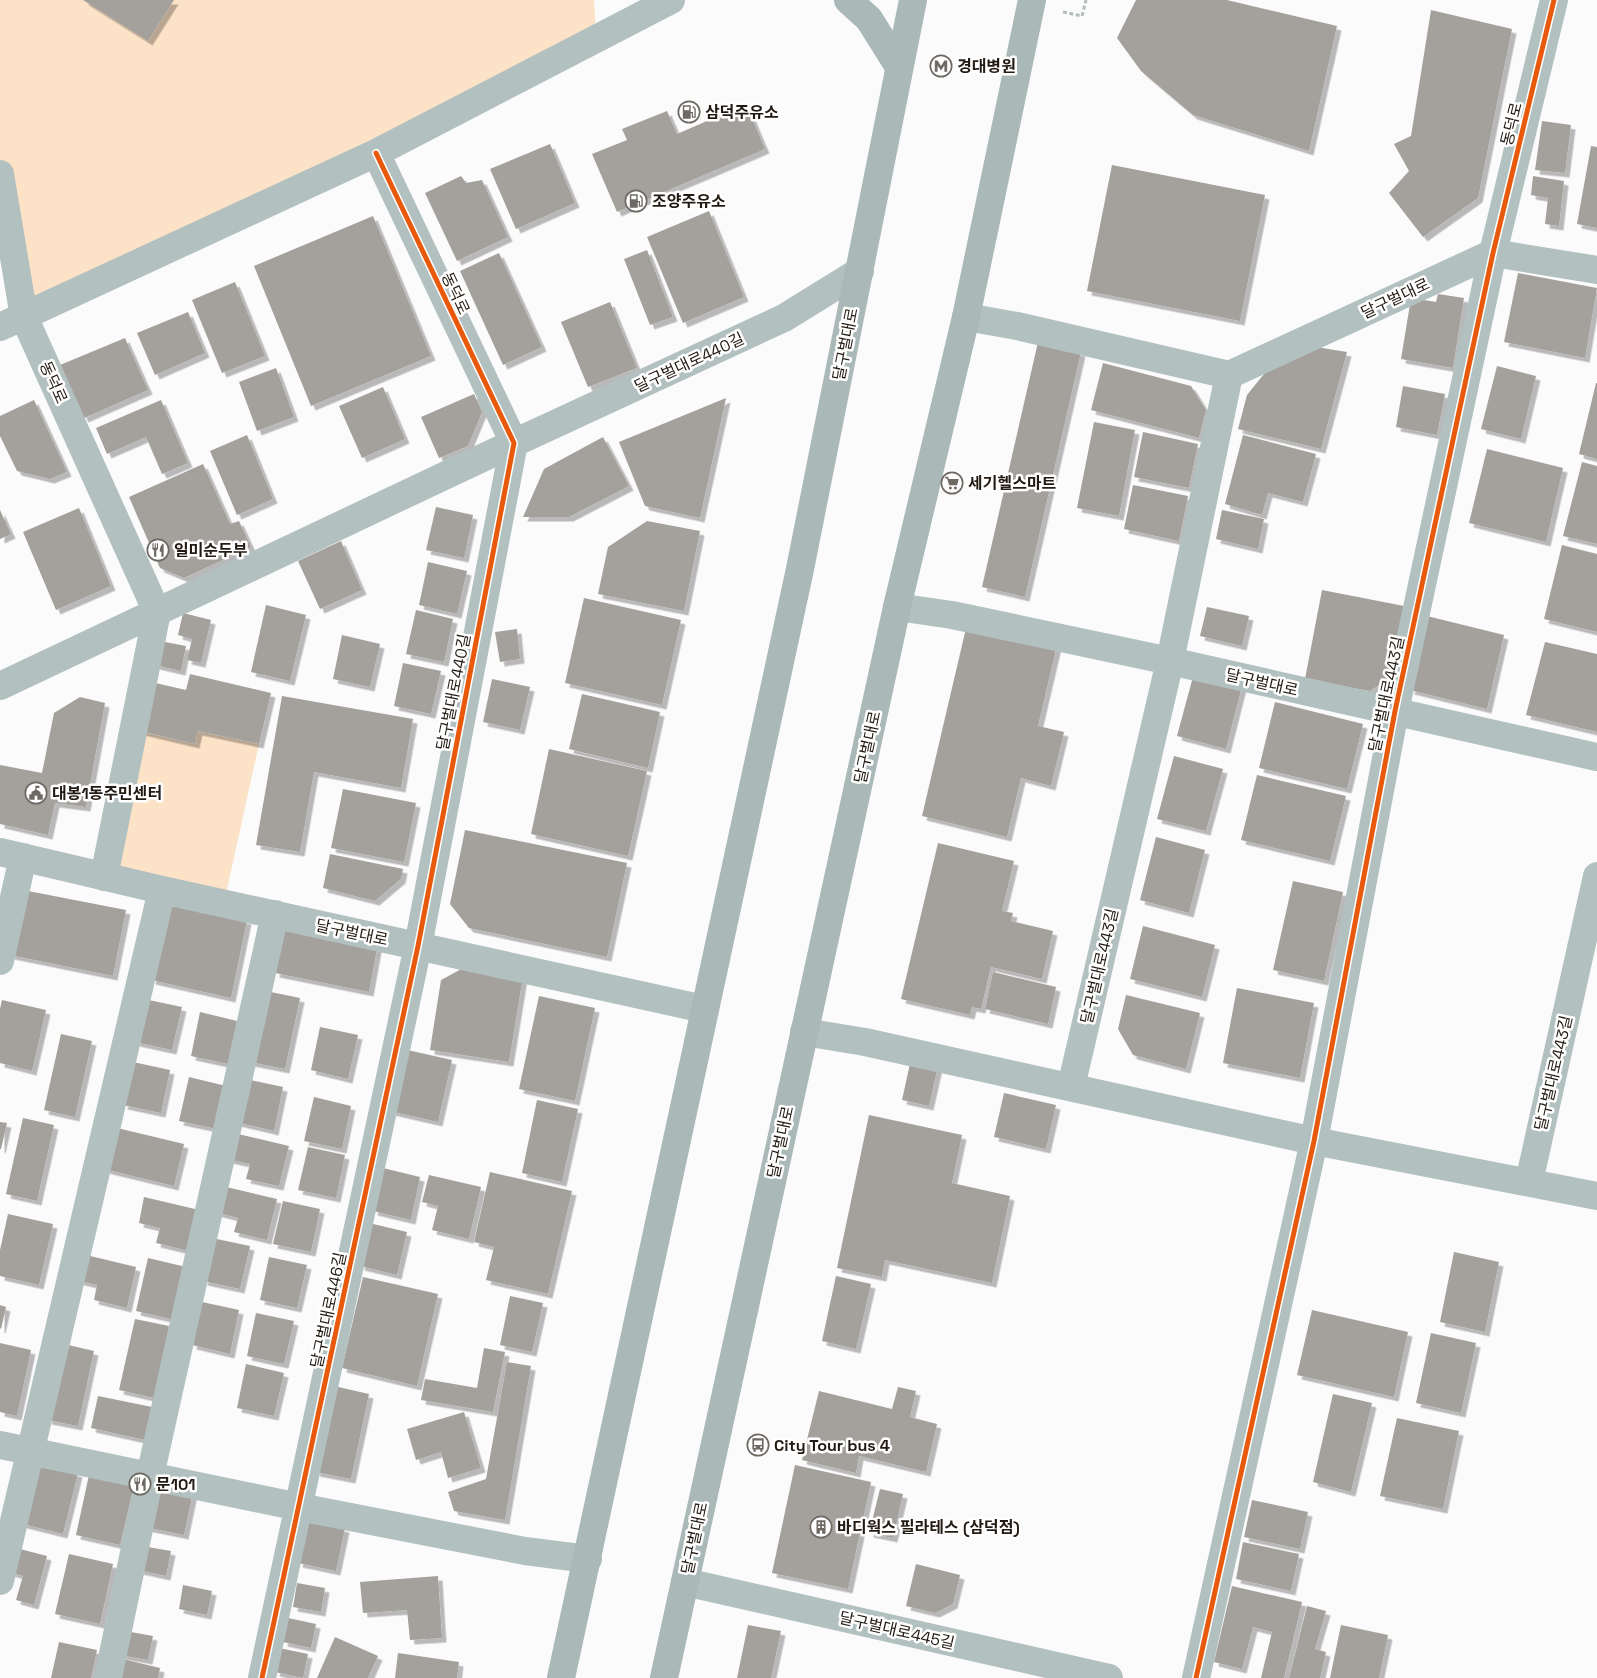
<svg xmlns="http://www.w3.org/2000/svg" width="1597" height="1678" viewBox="0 0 1597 1678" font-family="'Space Grotesk','Noto Sans KR',sans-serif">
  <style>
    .green { fill: #fce2c7 }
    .building { fill: #a4a09c; filter: url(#shadow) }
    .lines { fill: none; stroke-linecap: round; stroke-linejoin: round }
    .path { stroke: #b4bdbd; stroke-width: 3; stroke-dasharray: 4 2.5; stroke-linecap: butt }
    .minor { stroke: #b2c0c0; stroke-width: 28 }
    .major { stroke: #aab8b8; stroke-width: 28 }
    .cycleway-casing { stroke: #fff; stroke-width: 8 }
    .cycleway { stroke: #e8590c; stroke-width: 5 }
    .labels { text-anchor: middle; stroke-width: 5; stroke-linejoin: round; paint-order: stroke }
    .poi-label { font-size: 16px; font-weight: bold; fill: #231b13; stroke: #fff; text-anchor: start }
    .street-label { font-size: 16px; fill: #231b13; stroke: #fff }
  </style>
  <defs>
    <filter id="shadow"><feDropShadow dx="4.5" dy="4.5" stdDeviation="0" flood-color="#0004"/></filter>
  </defs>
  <rect width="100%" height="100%" fill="#fbfbfb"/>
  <path class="green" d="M0,0H594L596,31L24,317L0,174Z
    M134,730L195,744L198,731L259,744L224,903L105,877Z"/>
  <path class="building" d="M83,0H174L148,41Z
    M1136,0H1227L1337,26L1309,151L1193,115L1141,71L1117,38Z
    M1431,10L1512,29L1478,198L1423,237L1389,193L1409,171L1394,144L1411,136Z
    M746,104L765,149L617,212L592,154L627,140L622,129L667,111L677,134Z
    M1542,121L1571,125L1565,173L1535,170Z
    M550,144L575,203L516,229L490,169Z
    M1591,146L1597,147V228L1577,224Z
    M1112,165L1265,195L1240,321L1087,291Z
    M461,176L466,183L482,180L508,237L457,261L425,193Z
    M1533,176L1564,181L1559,226L1545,224L1548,198L1531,195Z
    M709,211L744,297L683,323L647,237Z
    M373,216L431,356L311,406L254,266Z
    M647,250L673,317L650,325L624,259Z
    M499,253L542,347L503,365L460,271Z
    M1518,273L1597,288L1585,358L1504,342Z
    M235,282L265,356L222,373L192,300Z
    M1438,294L1464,298L1453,368L1401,359L1411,298L1436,302Z
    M610,302L637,368L588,387L561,322Z
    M188,312L205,353L155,375L137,333Z
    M125,338L148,390L84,418L60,365Z
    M1038,342L1081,352L1025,597L982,587Z
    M1316,347L1347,352L1321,449L1238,429L1247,395L1268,369Z
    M1103,363L1191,386L1206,410L1199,438L1091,410Z
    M1497,366L1536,376L1521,439L1481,429Z
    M276,368L294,417L257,431L239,382Z
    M1596,383H1597V459L1579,454Z
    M1403,386L1445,394L1437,435L1396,427Z
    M383,387L405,439L362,458L339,406Z
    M474,394L482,412L468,446L439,458L421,417Z
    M726,398L700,518L645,506L619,442Z
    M34,400L67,472L50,479L17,471L0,436V416Z
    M161,400L188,463L162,474L146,437L107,454L96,428Z
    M1094,422L1135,430L1119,516L1077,508Z
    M1143,432L1198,444L1189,488L1134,477Z
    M247,435L273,499L237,515L210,451Z
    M1243,435L1316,454L1303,502L1268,493L1262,515L1225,504Z
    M603,437L629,486L569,517H523L544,469Z
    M1487,449L1563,468L1546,542L1469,523Z
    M1582,462L1597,466V544L1563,536Z
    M203,464L230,524L239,521L251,547L184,578L160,568L129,497Z
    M1133,485L1188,496L1179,541L1124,529Z
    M436,507L473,515L464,558L426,550Z
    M79,508L111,586L56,610L23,532Z
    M0,510L11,534L0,539Z
    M1222,510L1264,519L1258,549L1216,539Z
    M647,521L700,531L684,611L598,594L608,547Z
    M341,541L362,590L320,609L298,561Z
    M1562,545L1597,554V632L1544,619Z
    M428,562L467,571L457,614L419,605Z
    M1322,590L1404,606L1390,678L1370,691L1305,679Z
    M584,598L681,620L662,705L565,683Z
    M266,605L306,615L290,681L251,672Z
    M1207,607L1249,616L1242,646L1200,636Z
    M416,610L453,619L444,662L406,654Z
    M183,613L211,620L201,663L187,660L192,639L178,635Z
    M1427,616L1504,635L1487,709L1410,690Z
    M967,624L1057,645L1038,726L1064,732L1051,786L1021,778L1007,837L922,816Z
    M517,629L520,659L500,662L495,632Z
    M342,635L380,644L370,687L333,679Z
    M160,641L186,646L181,671L155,665Z
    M1545,642L1597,654V732L1526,715Z
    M403,663L441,671L431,714L394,706Z
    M1194,673L1242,686L1226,749L1177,736Z
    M190,674L271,693L259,744L198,731L195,744L140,731L151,682L186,690Z
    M492,679L530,687L520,730L483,722Z
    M582,694L660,712L648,768L569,749Z
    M282,696L413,719L401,788L314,772L300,852L256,845Z
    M80,697L105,703L86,807L55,803L48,835L0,824V765L42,773L54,713Z
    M1275,702L1363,724L1347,789L1259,768Z
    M549,749L647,771L628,856L531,834Z
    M1174,756L1223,769L1206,831L1157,819Z
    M1257,775L1346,796L1330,861L1241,840Z
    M343,789L416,803L404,862L331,848Z
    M465,830L627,863L607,957L469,928L450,904Z
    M1156,837L1205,850L1189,913L1140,900Z
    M938,843L1014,861L1002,911L1013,913L1011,921L1053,931L1042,979L991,967L981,1009L972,1007L970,1015L901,999Z
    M330,854L403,869L401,879L375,901L323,888Z
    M1293,881L1343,892L1324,981L1273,970Z
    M23,890L126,910L113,976L10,955Z
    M168,903L247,920L231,998L151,980Z
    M284,925L378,943L369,992L275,973Z
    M1143,926L1215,945L1202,997L1130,979Z
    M465,967L523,976L509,1062L430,1050L441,980Z
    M993,972L1056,987L1048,1024L985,1009Z
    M1237,988L1314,1003L1300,1078L1223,1063Z
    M266,991L300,998L285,1069L250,1062Z
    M1126,995L1200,1013L1186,1069L1133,1055L1118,1029Z
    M539,996L595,1008L575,1101L519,1089Z
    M144,999L182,1007L172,1050L135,1042Z
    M2,1000L46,1010L32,1071L0,1063V1009Z
    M200,1012L237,1021L228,1064L191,1056Z
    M320,1027L358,1035L348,1079L311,1070Z
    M61,1034L92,1041L75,1117L44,1110Z
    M403,1049L452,1060L438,1122L390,1111Z
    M911,1059L938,1066L929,1106L902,1100Z
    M133,1062L170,1070L161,1113L123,1105Z
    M189,1077L226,1086L217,1129L179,1121Z
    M246,1079L283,1087L274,1131L236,1122Z
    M1004,1093L1056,1105L1046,1149L994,1137Z
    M314,1097L351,1106L342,1149L304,1141Z
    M537,1100L578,1109L562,1182L522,1173Z
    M869,1115L962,1135L952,1183L1010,1196L992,1283L885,1260L882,1277L837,1268Z
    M23,1118L54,1125L37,1201L6,1194Z
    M0,1122L7,1123L1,1149H0Z
    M113,1127L184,1144L174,1186L104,1169Z
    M234,1133L289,1146L279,1186L246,1179L250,1164L228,1159Z
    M308,1147L345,1155L336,1198L298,1190Z
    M383,1168L420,1177L411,1220L373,1211Z
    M490,1172L572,1191L548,1294L486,1280L494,1247L474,1242Z
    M429,1175L481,1187L469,1239L432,1230L438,1206L422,1202Z
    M222,1186L277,1199L267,1240L234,1232L238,1218L215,1212Z
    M144,1197L199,1210L189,1251L156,1243L160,1228L139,1223Z
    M283,1201L320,1209L311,1252L273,1244Z
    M8,1214L53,1224L39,1285L0,1276V1250Z
    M369,1223L407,1232L397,1275L360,1266Z
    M212,1238L250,1246L240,1289L203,1281Z
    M1454,1252L1499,1262L1485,1332L1440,1322Z
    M82,1254L136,1267L127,1308L94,1300L97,1285L76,1280Z
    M269,1257L307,1265L297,1308L260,1300Z
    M148,1258L186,1267L175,1320L136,1311Z
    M836,1276L871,1284L856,1349L822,1341Z
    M363,1277L438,1294L417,1386L342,1368Z
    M510,1296L543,1303L532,1352L500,1345Z
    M202,1302L239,1310L230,1354L192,1345Z
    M0,1305L6,1307L1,1329L0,1328Z
    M1312,1310L1408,1332L1394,1397L1297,1375Z
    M256,1313L294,1321L284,1364L247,1356Z
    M135,1319L169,1326L154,1398L119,1390Z
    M1431,1333L1476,1343L1461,1413L1416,1403Z
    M0,1343L31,1350L17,1416L0,1412Z
    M64,1344L94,1351L78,1426L47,1420Z
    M484,1348L505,1352L493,1412L421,1400L425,1379L477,1388Z
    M507,1362L531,1366L505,1520L454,1511L448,1492L486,1479Z
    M246,1364L284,1373L274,1416L237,1408Z
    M334,1386L369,1394L351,1479L315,1472Z
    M898,1387L916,1391L910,1417L937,1424L926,1472L859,1456L856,1473L802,1460L819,1391L892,1409Z
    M1333,1394L1372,1403L1351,1492L1313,1482Z
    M98,1396L152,1407L145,1440L91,1428Z
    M464,1412L481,1468L448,1478L441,1452L416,1460L407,1429Z
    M1397,1418L1459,1431L1443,1509L1380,1496Z
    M33,1462L78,1473L63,1534L19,1523Z
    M795,1465L871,1482L848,1589L772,1573Z
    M89,1475L134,1485L120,1545L76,1535Z
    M155,1484L193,1492L184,1535L145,1527Z
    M880,1489L903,1494L893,1538L869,1533Z
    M1252,1500L1308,1512L1300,1549L1244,1537Z
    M308,1520L345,1528L336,1571L298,1563Z
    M1243,1542L1299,1554L1291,1591L1236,1579Z
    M142,1546L171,1551L166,1576L138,1570Z
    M12,1547L47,1556L34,1605L16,1600L23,1576L6,1571Z
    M69,1554L113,1564L100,1624L55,1614Z
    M916,1564L960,1575L953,1604L935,1613L906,1606Z
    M438,1576L442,1638L410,1640L407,1610L363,1613L360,1582Z
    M297,1583L325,1588L321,1612L293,1607Z
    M183,1585L212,1591L207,1615L179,1609Z
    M1232,1586L1302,1602L1284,1678H1261L1272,1632L1253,1627L1242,1669L1214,1662Z
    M1307,1606L1326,1611L1315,1649L1326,1652L1320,1678H1289Z
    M288,1618L316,1624L311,1648L283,1642Z
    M748,1625L781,1631L771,1678H737Z
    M1341,1625L1388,1635L1379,1678H1330Z
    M125,1631L153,1636L148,1660L120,1655Z
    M335,1637L378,1656L368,1678H317Z
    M59,1642L97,1650L91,1678H51Z
    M279,1648L308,1654L303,1678L275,1672Z
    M398,1653L459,1662L457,1678H395Z
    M123,1659L160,1668L158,1678H119Z"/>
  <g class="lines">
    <path class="path" d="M1063,12L1082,16L1086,0"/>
    <path class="minor" d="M0,174L24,317L157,612L104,877
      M966,317L1017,326L1229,375L1493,253L1597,270
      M0,327L376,153L671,0
      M897,607L952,615L1170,661L1597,757
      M0,686L514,443L784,318L860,271
      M0,852L162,890L704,1009
      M0,961L23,857
      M804,1032L865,1042L1314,1141L1597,1196
      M1071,1087L1170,661L1229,375
      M1529,1182L1597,876
      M0,1445L299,1507L525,1551L588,1559
      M0,1581L162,890
      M685,1582L1109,1678
      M108,1678L150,1476L275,914
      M262,1678L418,946L514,443L376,153
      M1196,1678L1314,1141L1395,711L1493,253L1554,0"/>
    <path class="major" d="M848,0L869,19L899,67
      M561,1678L800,569L913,0
      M664,1678L897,607L966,317L1032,0"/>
    <g class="cycleway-casing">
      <path id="cycleway" d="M262,1678L418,946L514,443L376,153
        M1196,1678L1314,1141L1395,711L1493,253L1554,0"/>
    </g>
    <use href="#cycleway" class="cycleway"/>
  </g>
  <defs>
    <g id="metro-ring" transform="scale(1.125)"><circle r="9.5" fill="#fff" stroke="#6f6964" stroke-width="1.5"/><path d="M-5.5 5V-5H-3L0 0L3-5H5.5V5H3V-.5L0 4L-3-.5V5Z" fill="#6f6964"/></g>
    <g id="fuel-ring" transform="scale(1.125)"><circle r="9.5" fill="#fff" stroke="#6f6964" stroke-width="1.5"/><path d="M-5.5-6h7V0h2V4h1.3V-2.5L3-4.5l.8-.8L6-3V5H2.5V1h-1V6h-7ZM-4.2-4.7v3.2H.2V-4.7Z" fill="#6f6964"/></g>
    <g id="supermarket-ring" transform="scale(1.125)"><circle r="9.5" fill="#fff" stroke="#6f6964" stroke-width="1.5"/><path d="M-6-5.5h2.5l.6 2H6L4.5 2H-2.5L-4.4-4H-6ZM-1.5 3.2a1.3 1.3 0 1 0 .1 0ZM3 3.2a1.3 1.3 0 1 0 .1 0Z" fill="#6f6964"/></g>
    <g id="restaurant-ring" transform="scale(1.125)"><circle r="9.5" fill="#fff" stroke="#6f6964" stroke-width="1.5"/><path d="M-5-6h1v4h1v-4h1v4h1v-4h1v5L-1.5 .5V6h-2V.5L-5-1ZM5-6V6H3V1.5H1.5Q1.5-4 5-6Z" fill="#6f6964"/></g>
    <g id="civic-ring" transform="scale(1.125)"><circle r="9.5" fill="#fff" stroke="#6f6964" stroke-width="1.5"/><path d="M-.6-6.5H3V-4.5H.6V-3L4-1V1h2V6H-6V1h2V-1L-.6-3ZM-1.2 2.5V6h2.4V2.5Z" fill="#6f6964"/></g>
    <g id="bus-ring" transform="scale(1.125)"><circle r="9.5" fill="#fff" stroke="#6f6964" stroke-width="1.5"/><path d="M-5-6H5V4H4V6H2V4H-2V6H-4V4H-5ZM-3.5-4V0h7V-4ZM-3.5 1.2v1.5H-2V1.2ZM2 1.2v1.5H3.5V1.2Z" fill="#6f6964"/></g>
    <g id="building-ring" transform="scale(1.125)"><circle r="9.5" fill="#fff" stroke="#6f6964" stroke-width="1.5"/><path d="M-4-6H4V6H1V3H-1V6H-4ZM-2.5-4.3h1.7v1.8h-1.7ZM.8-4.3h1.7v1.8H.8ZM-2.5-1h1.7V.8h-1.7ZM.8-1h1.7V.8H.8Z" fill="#6f6964"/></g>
  </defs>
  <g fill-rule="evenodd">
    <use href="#metro-ring" x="941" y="66"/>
    <use href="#fuel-ring" x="689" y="112"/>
    <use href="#fuel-ring" x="636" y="201"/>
    <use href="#supermarket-ring" x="952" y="483"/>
    <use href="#restaurant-ring" x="158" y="550"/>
    <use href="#civic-ring" x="36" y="793"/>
    <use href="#bus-ring" x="758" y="1445"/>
    <use href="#restaurant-ring" x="140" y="1484"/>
    <use href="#building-ring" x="821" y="1527"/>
  </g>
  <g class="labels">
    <g class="poi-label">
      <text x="957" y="72">경대병원</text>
      <text x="705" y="118">삼덕주유소</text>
      <text x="652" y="207">조양주유소</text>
      <text x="968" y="489">세기헬스마트</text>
      <text x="174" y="556">일미순두부</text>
      <text x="52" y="799">대봉1동주민센터</text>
      <text x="774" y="1451">City Tour bus 4</text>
      <text x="156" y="1490">문101</text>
      <text x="837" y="1533">바디웍스 필라테스 (삼덕점)</text>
    </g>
    <g class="street-label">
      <text transform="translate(1511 124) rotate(-76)" y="6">동덕로</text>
      <text transform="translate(456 293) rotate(65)" y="6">동덕로</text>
      <text transform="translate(1395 298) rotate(-25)" y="6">달구벌대로</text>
      <text transform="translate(845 344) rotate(-79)" y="6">달구벌대로</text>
      <text transform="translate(689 362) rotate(-25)" y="6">달구벌대로440길</text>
      <text transform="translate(54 382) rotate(66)" y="6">동덕로</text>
      <text transform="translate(1262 682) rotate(13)" y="6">달구벌대로</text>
      <text transform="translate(453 692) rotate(-79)" y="6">달구벌대로440길</text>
      <text transform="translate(1386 694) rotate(-78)" y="6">달구벌대로443길</text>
      <text transform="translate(867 747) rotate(-78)" y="6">달구벌대로</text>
      <text transform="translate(352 932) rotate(12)" y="6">달구벌대로</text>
      <text transform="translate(1099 966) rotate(-77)" y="6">달구벌대로443길</text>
      <text transform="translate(1553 1073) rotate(-77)" y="6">달구벌대로443길</text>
      <text transform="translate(780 1142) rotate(-78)" y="6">달구벌대로</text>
      <text transform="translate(328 1310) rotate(-78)" y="6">달구벌대로446길</text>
      <text transform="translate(694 1538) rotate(-78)" y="6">달구벌대로</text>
      <text transform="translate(897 1630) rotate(13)" y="6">달구벌대로445길</text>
    </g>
  </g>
</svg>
